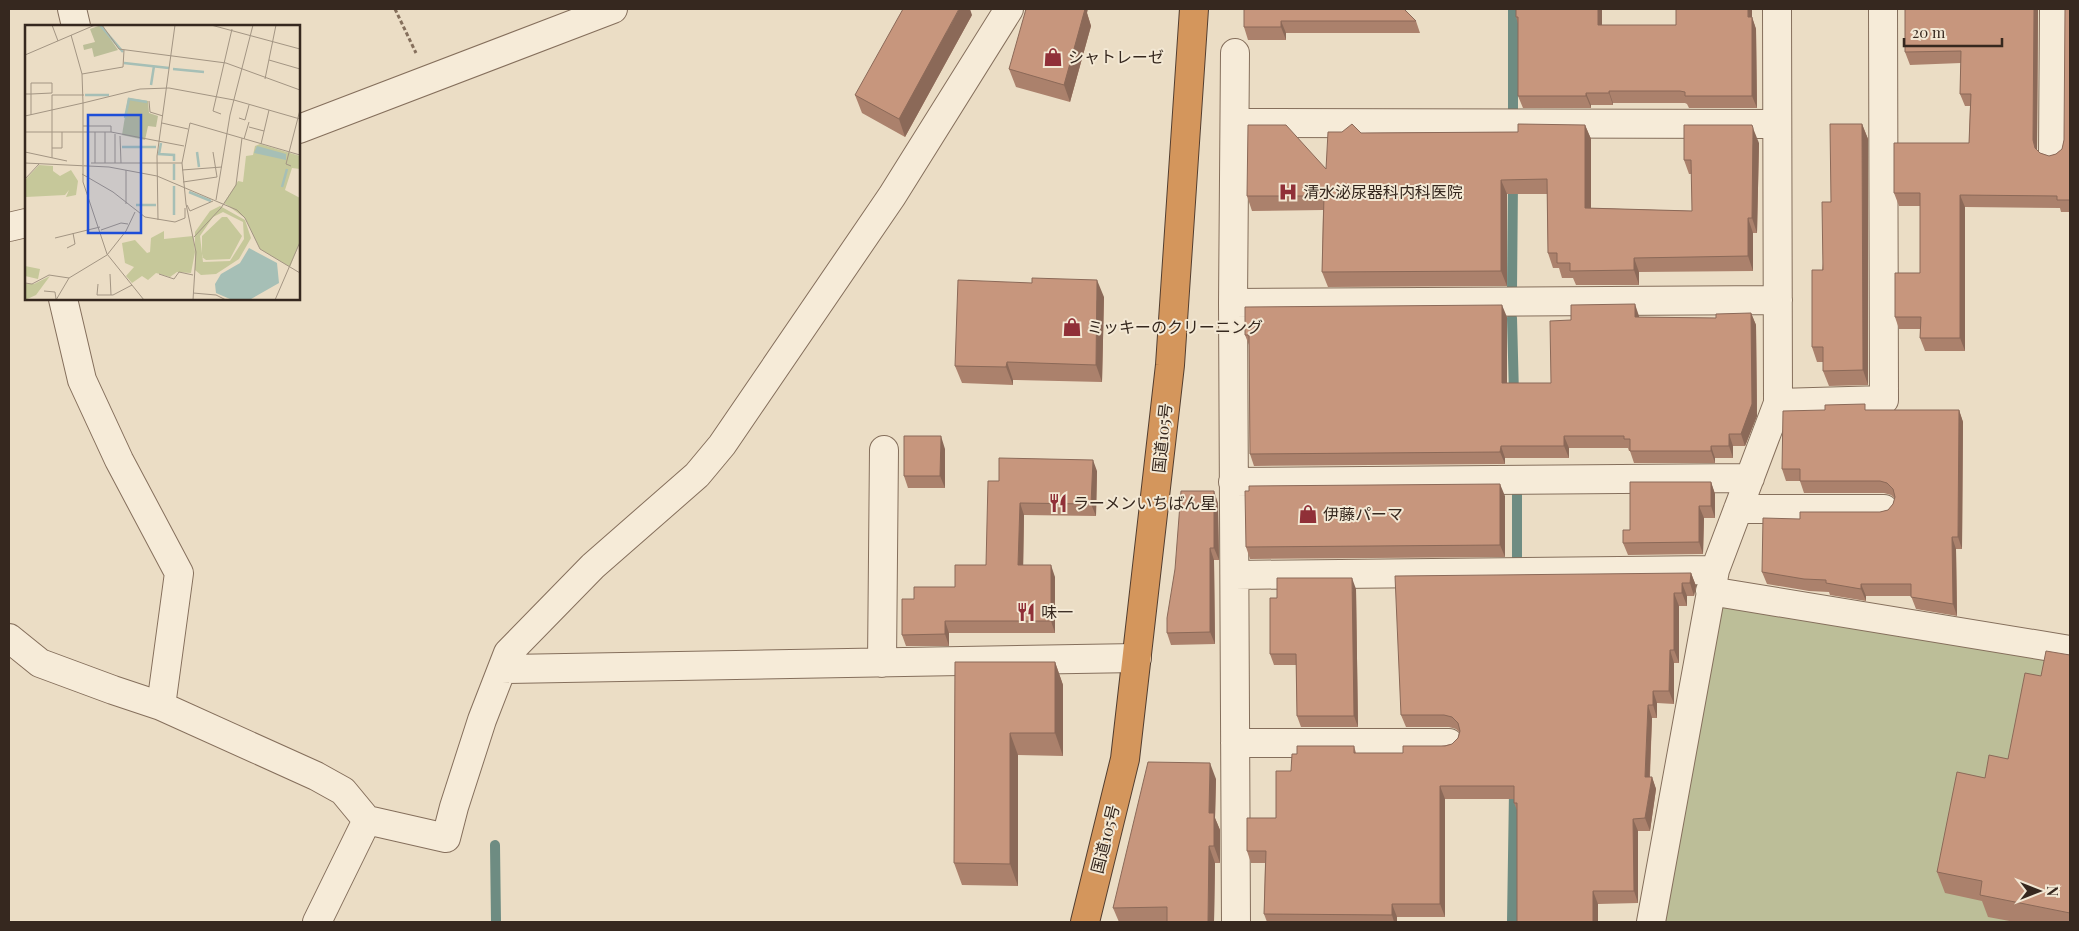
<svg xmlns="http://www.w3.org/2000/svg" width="2079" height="931" viewBox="0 0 2079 931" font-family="'Playfair Display','Noto Sans JP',serif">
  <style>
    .cemetery { fill: #bcbe98 }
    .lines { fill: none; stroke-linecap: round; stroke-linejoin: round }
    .stream { stroke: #6e8c82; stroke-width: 10 }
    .minor-casing { stroke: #856f5c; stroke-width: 30 }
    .highway-casing { stroke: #533e30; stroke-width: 30 }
    .path { stroke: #856f5c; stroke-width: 3; stroke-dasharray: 4 2.5; stroke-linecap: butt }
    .minor { stroke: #f6ebd8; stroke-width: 28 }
    .highway { stroke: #d4965c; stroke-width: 28 }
    .wall { fill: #ab816c }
    .shaded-wall { fill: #8b6958 }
    .building { fill: #c7967d; stroke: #8b6958 }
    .labels { text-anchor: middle; stroke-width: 4; stroke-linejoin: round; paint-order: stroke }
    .poi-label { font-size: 16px; fill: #36281f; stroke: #f3e8d4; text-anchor: start }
    .street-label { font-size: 16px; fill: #36281f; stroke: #f3e8d4 }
    .inset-river { fill: none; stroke: #a6bfb6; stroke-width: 2.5 }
    .inset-road { fill: none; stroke: #a39583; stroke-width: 1 }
    .view { fill: #1d4ed8; fill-opacity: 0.15; stroke: #1d4ed8; stroke-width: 2.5 }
    .inset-edge { fill: none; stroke: #36281f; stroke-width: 2.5 }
  </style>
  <rect width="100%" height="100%" fill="#ebddc5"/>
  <path class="cemetery" d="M1722,592L2070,653V922H1659Z"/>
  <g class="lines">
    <path class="stream" d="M1513,9V109
      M1512,290L1513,181
      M1512,318L1514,395
      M1517,493V561
      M495,845L496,922
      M1512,922L1514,791"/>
    <g class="minor-casing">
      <path id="minor" d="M72,9L76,26
        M1235,53L1233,303L1236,922
        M1235,123L1776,124
        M299,129L613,9
        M2053,153L2054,9
        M9,227L26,223
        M63,299L82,380L119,460L179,573L161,706
        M1233,303L1778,300
        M1778,403L1884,400L1883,9
        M1233,482L1750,478
        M1738,509H1884
        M1235,575L1715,570
        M1710,591L2070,650
        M9,638L40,663L113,690L161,706L316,776L343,791L367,820
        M882,663L884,450
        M502,669L1137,658
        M1235,743H1449
        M317,922L367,820L446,838L454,807L482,720L508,653L593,566L697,475L722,445L892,196L1009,9
        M1651,922L1715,570L1778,403L1777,9"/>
    </g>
    <g class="highway-casing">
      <path id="highway" d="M1085,922L1125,759L1170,365L1194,9"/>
    </g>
    <path class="path" d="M395,9L416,53"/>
    <use href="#minor" class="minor"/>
    <use href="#highway" class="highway"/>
  </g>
  <path class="wall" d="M1244,9L1416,21L1420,33H1286V40H1248L1244,27Z
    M1602,9V25H1676L1752,9V17L1756,29L1757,108H1689L1687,104L1685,103H1613V105H1591V108H1523L1518,96V24L1516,17Z
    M1905,9H2038L2037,151L2040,153L2049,156L2056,154L2062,149L2064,140L2070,9V212H2061L2060,208L1965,207V351H1925L1920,338V329H1899L1895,317L1920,273V206H1899L1894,193L1969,143L1970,106H1965L1960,94L1961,63L1910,65L1905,52Z
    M1087,13L1091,26L1070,102L1016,87L1009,69Z
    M972,15L905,137L862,113L855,95Z
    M1862,124L1868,139V385L1829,386L1823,371V362H1817L1812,347L1831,202Z
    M1585,125L1591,139V208L1692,211V174H1689L1684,160L1759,143L1757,233H1753V271L1639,272V285H1576L1573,278H1562L1559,268H1553L1548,253L1547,194H1507V286L1328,287L1322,272L1323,210L1252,211L1247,196L1326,169L1361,133L1518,132Z
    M1104,297L1102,382L1013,380V385L962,383L955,366Z
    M1751,313L1756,325L1757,416L1745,446H1733V458H1715V463H1634L1630,451H1629L1628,448H1569V458H1505V464L1254,466L1250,454L1249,345L1245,335L1507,317V383H1551L1571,320L1639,316V317L1716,318Z
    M1868,410H1959L1963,422L1962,549H1956L1957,616L1916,609L1911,596H1866V601L1830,595L1829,592L1809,591L1767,584L1762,572L1800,519L1880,512L1888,510L1893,504L1895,499L1891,495L1884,493H1804L1800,481H1786L1782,469Z
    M945,449V488H908L904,476Z
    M1097,471L1096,516L1024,515L1023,565L1055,577V633H949V646H906L902,635L914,599L955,587L986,565L999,481Z
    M1711,482L1715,494V518H1704L1703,554L1628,555L1623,543L1630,530Z
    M1505,496V557L1250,559L1246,547Z
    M1218,503L1219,560H1214L1215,644L1171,645L1167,633Z
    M1691,573L1696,586L1694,596H1687V606H1679V663H1674V704L1657,703V718H1652L1650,777H1652L1656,789L1650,831H1638V903L1598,904V922L1517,810L1514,803V799H1445V917H1397V922H1267L1264,914L1265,863H1251L1247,851L1276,818L1297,754L1354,746L1356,753H1403L1452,744L1458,738L1459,732L1456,729L1449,727H1406L1401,715Z
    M1356,589L1358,727H1301L1297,716L1296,665H1274L1270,654Z
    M2070,655V922H2015L1988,917L1982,901L1945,893L1937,872L1985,778L2008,759L2041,676Z
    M955,662H1055L1063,685V756L1018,755V886L962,885L954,863Z
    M1216,779L1215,818L1220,830V863H1215L1214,922H1119L1113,908Z"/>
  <path class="shaded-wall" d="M959,9H970L972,15L905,137L899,119Z
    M1078,9H1088L1087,13L1091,26L1070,102L1064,85Z
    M1598,9H1602V38L1598,25Z
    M1748,9H1752V17L1756,29L1757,108L1752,96Z
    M2034,9H2038L2037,153L2035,148L2033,140Z
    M1281,21L1286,33V40L1281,27Z
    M1609,91L1613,103V105L1609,93Z
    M1586,93L1591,105V108L1586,96Z
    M1862,124L1868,139V385L1863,370Z
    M1585,125L1591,139V223L1585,208Z
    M1753,128L1759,143L1757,233L1752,218Z
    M1501,180L1507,194V286L1501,271Z
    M1960,195L1965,207V351L1960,338Z
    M1748,218L1753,233V271L1748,256Z
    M1634,258L1639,272V285L1634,270Z
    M1097,280L1104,297L1102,382L1096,365Z
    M1635,304L1639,316V329L1635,317Z
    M1502,305L1507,317V395L1502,383Z
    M1751,313L1756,325L1757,416L1745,446L1741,434Z
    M1007,362L1013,380V385L1006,367Z
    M1959,410L1963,422L1962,549L1958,537Z
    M1729,434L1733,446V458L1729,446Z
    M941,436L945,449V488L940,476Z
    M1564,436L1569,448V458L1564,446Z
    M1501,446L1505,458V464L1500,452Z
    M1711,446L1715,458V463L1711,451Z
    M1093,460L1097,471L1096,516L1091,504Z
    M1711,482L1715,494V518L1711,506Z
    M1500,484L1505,496V557L1500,545Z
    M1214,491L1218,503L1219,560L1214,548Z
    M1020,503L1024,515L1023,577L1018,565Z
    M1699,506L1704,518L1703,554L1699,542Z
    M1952,537L1956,549L1957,616L1953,604Z
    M1210,548L1214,560L1215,644L1210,632Z
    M1051,565L1055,577V633L1051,621Z
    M1691,573L1696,586L1694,596L1690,583Z
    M1352,578L1356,589L1358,727L1354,716Z
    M1682,583L1687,596V606L1682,593Z
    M1861,584L1866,596V601L1861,589Z
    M1674,593L1679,606V663L1674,650Z
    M945,621L949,633V646L945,634Z
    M1670,650L1674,663V704L1669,691Z
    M1055,662L1063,685V756L1055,733Z
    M1653,691L1657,703V718L1653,705Z
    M1648,705L1652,718L1649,789L1645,777Z
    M1010,733L1018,755V886L1010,864Z
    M1210,763L1216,779L1215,818L1220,830V863L1214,846L1209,813Z
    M1652,777L1656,789L1650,831L1645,818Z
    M1440,786L1445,799V917L1440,904Z
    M1633,819L1638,831V903L1634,891Z
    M1209,846L1215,863L1214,922H1208Z
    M1593,891L1598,904V922H1593Z
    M1392,904L1397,917V922H1394L1392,915Z"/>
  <path class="building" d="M903,9H959L899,119L855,95Z
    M1026,9H1085L1064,85L1009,69Z
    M1244,9H1404L1416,21H1281V27H1244Z
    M1516,9H1598V25H1676V9H1748V17H1752V96H1685V92L1680,91H1609V93H1586V96H1518V17H1516Z
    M1905,9H2034L2033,140L2035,148L2040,153L2049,156L2056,154L2062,149L2064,140L2065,9H2070V200H2057V196L1960,195V338H1920L1921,317H1895V273H1920V193H1894V143H1969L1971,94H1960L1961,51L1905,52Z
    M1352,124L1361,133L1518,132V124L1585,125V208L1692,211L1691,160H1684V125H1752L1753,128L1752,218H1748V256L1634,258V270L1570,271V263H1557V253H1548L1547,179L1501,180V271L1322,272L1324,196H1247L1248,125H1286L1326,169L1328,132H1342Z
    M1830,124H1862L1863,370L1823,371V347H1812V270H1823L1822,202H1831Z
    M1032,278L1097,280L1096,365L1007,362L1006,367L955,366L958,280L1032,283Z
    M1635,304V317L1716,318V314L1751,313L1752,404L1741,434H1729V446H1711V451H1630V439H1624V436H1564V446H1501L1500,452L1250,454L1249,335H1245V307L1502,305V383H1551L1550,321L1571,320V305Z
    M1865,404V410H1959L1958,537H1952L1953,604L1911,597V584H1861V589L1826,583V580L1804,579L1762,572L1763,518L1800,519V512H1880L1888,510L1893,504L1895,497L1893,489L1887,483L1880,481H1800V469H1782L1783,411L1825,410V405Z
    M904,436H941L940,476H904Z
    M999,458L1093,460L1091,504L1020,503L1018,565H1051V621H945V634L902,635V599H914V587H955V565H986L988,481H999Z
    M1630,482H1711V506H1699V542L1623,543V530H1630Z
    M1500,484V545L1246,547L1245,491H1249V486Z
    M1181,491H1214V548H1210V632L1167,633V618L1175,569Z
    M1691,573L1690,583H1682V593H1674V650H1670L1669,691H1653V705H1648L1645,777H1652L1645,818L1633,819L1634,891H1593V922H1517V803H1514V786H1440V904H1392V915L1264,914L1266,851H1247V818H1276V771H1291L1292,754H1297V746H1354V753H1403V746H1445L1452,744L1458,738L1460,731L1458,723L1452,717L1444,715H1401L1395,576Z
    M1277,578H1352L1354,716H1297L1296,654H1270V598H1277Z
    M2046,651L2070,655V913L1980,895L1982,881L1937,872L1957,772L1985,778L1989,755L2008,759L2025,673L2041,676Z
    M955,662H1055V733H1010V864L954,863Z
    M1148,762L1210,763L1209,813H1214V846H1209L1208,922H1167V907L1113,908Z"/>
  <defs>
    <g id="shop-bare" transform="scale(1.5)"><path d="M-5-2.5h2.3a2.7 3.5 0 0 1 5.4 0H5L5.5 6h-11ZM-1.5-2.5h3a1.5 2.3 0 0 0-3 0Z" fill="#903038" stroke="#f3e8d4" stroke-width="2.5" paint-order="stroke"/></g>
    <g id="hospital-bare" transform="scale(1.5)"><path d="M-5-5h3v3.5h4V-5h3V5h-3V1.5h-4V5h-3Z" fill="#903038" stroke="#f3e8d4" stroke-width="2.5" paint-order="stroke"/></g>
    <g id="restaurant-bare" transform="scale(1.5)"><path d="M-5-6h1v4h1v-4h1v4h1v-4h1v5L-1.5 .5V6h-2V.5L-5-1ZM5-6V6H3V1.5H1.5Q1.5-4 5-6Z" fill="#903038" stroke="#f3e8d4" stroke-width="2.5" paint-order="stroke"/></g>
  </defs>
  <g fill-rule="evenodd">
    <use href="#shop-bare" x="1053" y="57"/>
    <use href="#hospital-bare" x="1288" y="192"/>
    <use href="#shop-bare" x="1072" y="327"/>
    <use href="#restaurant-bare" x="1058" y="503"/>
    <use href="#shop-bare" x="1308" y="514"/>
    <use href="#restaurant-bare" x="1026" y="612"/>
  </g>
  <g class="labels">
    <g class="poi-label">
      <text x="1068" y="63">シャトレーゼ</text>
      <text x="1303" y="198">清水泌尿器科内科医院</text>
      <text x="1087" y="333">ミッキーのクリーニング</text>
      <text x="1073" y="509">ラーメンいちばん星</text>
      <text x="1323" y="520">伊藤パーマ</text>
      <text x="1041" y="618">味一</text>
    </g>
    <g class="street-label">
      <text transform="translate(1162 438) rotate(-84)" y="6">国道105号</text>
      <text transform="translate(1105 839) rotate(-76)" y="6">国道105号</text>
    </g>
  </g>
  <g transform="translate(25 25)">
    <rect width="275" height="275" fill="#ebddc5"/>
    <path d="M235,119L275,131V144L267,143L260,165L275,173V217L265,242L235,224L220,193L199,178L213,156L218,157L221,131L228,130L230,121ZM14,140L28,141V146L35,151L46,145L53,156L51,170L41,172L44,165L40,170L1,172L0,155ZM195,181L220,195L226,213L214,234L191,249L176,250L170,245V207L185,186ZM198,187L218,197L219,214L205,236L178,237L175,211L188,192ZM197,192H202L217,211L205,234L181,235L177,232V211ZM139,206V214L168,211L170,227L166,248L152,247L145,252L131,248L123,255L117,251L107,258L101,251L109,242L100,238L97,218L110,215L122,228L125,227L126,213ZM0,241L15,244L13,254L0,251ZM25,251L11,270L0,275V259H9Z" fill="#c6c89a" fill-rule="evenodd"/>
    <path d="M76,0L93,25L69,32L67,23L59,25L58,20L70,17L65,4ZM103,73L123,76L124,88L133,91L131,102L123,101L120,115L97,110Z" fill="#bcbe98"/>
    <path d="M232,121L261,129V135L229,128ZM224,223L252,238L254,258L226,274H205L191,268L190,259L196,249L215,238Z" fill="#a6bfb6"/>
    <path class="inset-river" d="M75,0L98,27M99,38L144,43M148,44L179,47M126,60L129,41M60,70H84M100,93L104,74L122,77M136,118L134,129L149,130V136M97,122H131M172,127L174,142M149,139V155M149,161V190M257,162L262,144M164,167L186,176M111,180H131"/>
    <path class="inset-road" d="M27,0L33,16M77,0L94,24L201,38L275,65M186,0L275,24M0,30L70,0M244,35L275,44M57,49L98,42L99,25M240,54L251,0M0,69H6L27,68V58H6V90M124,76L125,87L138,91M196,89L188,86L207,4M0,91L58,78L57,49L46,10M214,93L220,95L224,80M137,98L163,104M58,101H86V107M224,102L239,106M0,107H86L159,121M80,107V138M90,109V138M95,111L96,138M219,114L224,97M236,119L244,85M27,123H37V107M0,127L42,136M27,133V70H59M0,138L84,142L132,151L212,185L220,193L235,224L275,248M66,138H157M70,138V107M58,140V78L115,64L144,63L209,75L275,94M58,141V157L82,229L119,275M266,141L261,139L275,85M101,145V179M157,145L197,142M116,148V171M57,149L88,167L120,192L150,197L160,193V183M0,154L14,139M158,157L192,152L188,127M191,175L205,90L228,0M162,180L165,186L188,176M133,195L132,131L150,0M76,205L96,198L103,199M169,212L196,183L211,160L217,113M30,213L75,202M42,223L50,219L48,208M85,249L86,270M134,249L149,254L154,247L168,250M0,258L7,259L24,250L44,253M73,259L72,270H88L107,260M19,266L30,267L31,274M168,268L191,270L201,275M31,275L44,253L82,230L101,206L110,187M168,275L171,227L161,179L157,138L165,98L275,130M250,275L275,217"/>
    <path class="view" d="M63,90H116V208H63Z"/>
    <rect width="275" height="275" class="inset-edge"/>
  </g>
  <rect width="2079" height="931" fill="none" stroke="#36281f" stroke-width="20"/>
  <g transform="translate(2039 891) rotate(90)" stroke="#f3e8d4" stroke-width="4" paint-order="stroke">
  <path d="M0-4L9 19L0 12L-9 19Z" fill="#36281f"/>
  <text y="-8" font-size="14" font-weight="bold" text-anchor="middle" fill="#36281f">N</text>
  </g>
  <path d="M1904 38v8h98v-8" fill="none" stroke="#36281f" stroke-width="2.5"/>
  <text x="1912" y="38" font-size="15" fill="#36281f" stroke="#f3e8d4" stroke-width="4" paint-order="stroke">20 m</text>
</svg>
